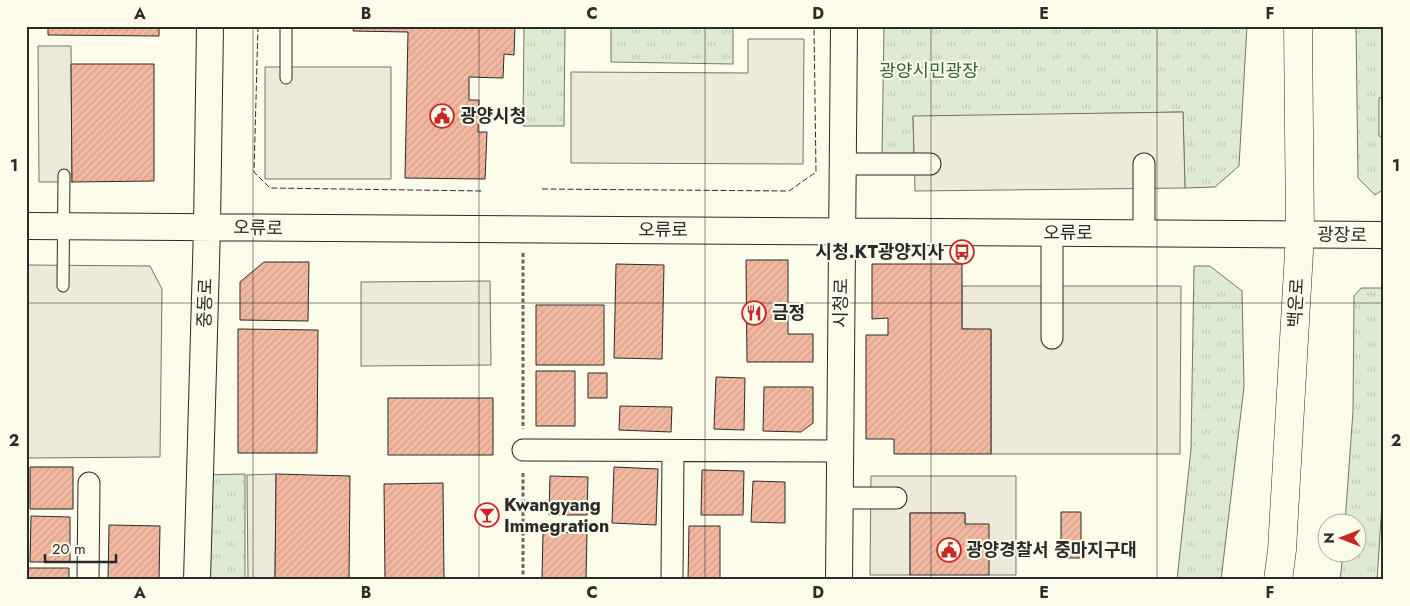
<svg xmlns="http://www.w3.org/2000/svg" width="1410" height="606" viewBox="0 0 1410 606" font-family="Jost,'Noto Sans KR',sans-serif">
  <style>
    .grass { fill: url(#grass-tufts); stroke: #74746e }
    .parking { fill: #eceadb; stroke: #74746e }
    .building { fill: url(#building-hatch); stroke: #2b2b2b }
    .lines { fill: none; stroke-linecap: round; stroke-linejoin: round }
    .service-casing { stroke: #2b2b2b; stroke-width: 13 }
    .minor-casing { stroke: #2b2b2b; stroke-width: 23 }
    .tertiary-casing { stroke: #2b2b2b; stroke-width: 28 }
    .secondary-casing { stroke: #2b2b2b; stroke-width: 29 }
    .path { stroke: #6a6964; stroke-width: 3; stroke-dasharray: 4 2.5; stroke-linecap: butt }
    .service { stroke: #fdfbea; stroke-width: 11 }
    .minor { stroke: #fdfbea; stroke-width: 21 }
    .tertiary { stroke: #fdfbea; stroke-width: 26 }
    .secondary { stroke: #fdfbea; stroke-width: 28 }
    .fence { stroke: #2b2b2b; stroke-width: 1; stroke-dasharray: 6 2.5; stroke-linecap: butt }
    .grid { fill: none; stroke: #2b2b2b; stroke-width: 1; stroke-opacity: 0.55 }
    .labels { text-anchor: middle; stroke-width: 4; stroke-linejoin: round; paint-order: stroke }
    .park-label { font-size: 18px; fill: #34623c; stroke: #fdfbea }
    .poi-label { font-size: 18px; font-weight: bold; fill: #2b2b2b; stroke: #fdfbea; text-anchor: start }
    .street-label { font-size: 18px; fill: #2b2b2b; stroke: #fdfbea }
    .neatline { fill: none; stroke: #2b2b2b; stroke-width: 2 }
    .grid-label { font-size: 16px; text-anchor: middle; font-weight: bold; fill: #2b2b2b }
  </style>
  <defs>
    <pattern id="grass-tufts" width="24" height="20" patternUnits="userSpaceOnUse" patternTransform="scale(1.25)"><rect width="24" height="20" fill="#deebd1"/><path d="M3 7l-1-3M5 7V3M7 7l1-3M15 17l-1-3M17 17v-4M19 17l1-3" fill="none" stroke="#bfcab4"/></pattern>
    <pattern id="building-hatch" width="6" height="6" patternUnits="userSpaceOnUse" patternTransform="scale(1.25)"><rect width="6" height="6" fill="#f2b8a0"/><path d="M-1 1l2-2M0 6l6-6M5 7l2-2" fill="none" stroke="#d09e8a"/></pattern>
  </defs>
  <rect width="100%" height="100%" fill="#fdfbea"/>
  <path class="grass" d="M524,26H565L564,126H523Z
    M611,26H733V64L611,62Z
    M884,26H1247L1239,166L1215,187L1185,188L1183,112L913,117L914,156H882Z
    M1356,26H1384V97L1379,98V136L1384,137V189L1375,195L1358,178Z
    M1194,266H1210L1242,291L1244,387L1221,580H1177L1191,449Z
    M1361,288H1384V474L1377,580H1340L1343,554H1358V524L1345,523L1353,411L1354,296Z
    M245,474V580H201L203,475Z"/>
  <path class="parking" d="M748,39H804L803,164L571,163V72L748,73Z
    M38,46H71L72,182H39Z
    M265,67H391V179H265Z
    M1183,112L1185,188L915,191L913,116Z
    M26,265L150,266L162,289L160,457L26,458Z
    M490,281L491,365L361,366V282Z
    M962,286H1181L1180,454H991V330L962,329Z
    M276,474L275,580H248L247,475Z
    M871,476H1016V575H989L965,524V513H910V575H870Z"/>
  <path class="building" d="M48,26H159V36L48,35Z
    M354,26H515L514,55L504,54L503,78L469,77V100H479L478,132H487L485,179L405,178L408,32L353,31Z
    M71,64H154V181L72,182Z
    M746,260H788V334H813V362H747Z
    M264,262H309L308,321L240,320V282Z
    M616,264L664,265L662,359L614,358Z
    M872,264H962V329H991V454H894V439H866V335H888V318L872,319Z
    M536,305H604V365H536Z
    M238,329L318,330L317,453H238Z
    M536,371H575V426H536Z
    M588,373H607V398H588Z
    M716,377L745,378L744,430L714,429Z
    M764,387H813V423L801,432L763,431Z
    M388,398H493V455H388Z
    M620,406L672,407L671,432L619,430Z
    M30,467H73V509H30Z
    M614,467L658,469L656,525L612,523Z
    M702,470L744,471L743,515H701Z
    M276,474L350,476L349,580H275Z
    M550,476L588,477L587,515H549Z
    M753,481L785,482V523L751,522Z
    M443,483L444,579L385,580L384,484Z
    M1061,512H1081V558H1061Z
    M910,513H965V524H989V575H910Z
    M31,516L70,517V562H30Z
    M109,525L160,526L159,580H108Z
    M689,526H720V580H688Z
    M543,532L587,533L586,580H542Z
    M26,568H69V580H26Z"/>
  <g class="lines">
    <g class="service-casing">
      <path id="service" d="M286,78V26
        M63,286L64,175"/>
    </g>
    <g class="minor-casing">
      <path id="minor" d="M843,164H930
        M1144,164V233
        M1052,233V338
        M523,450L840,451
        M840,498H896
        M88,580L89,483
        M672,580L673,451"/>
    </g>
    <g class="tertiary-casing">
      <path id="tertiary" d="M26,226L1384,235
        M197,580L207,227L210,26
        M839,580L844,26"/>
    </g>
    <g class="secondary-casing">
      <path id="secondary" d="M1278,580L1282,550L1300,234L1298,26"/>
    </g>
    <path class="path" d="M523,253V429
      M523,473V580"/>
    <use href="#service" class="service"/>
    <use href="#minor" class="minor"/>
    <use href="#tertiary" class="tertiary"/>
    <use href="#secondary" class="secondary"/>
    <path class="fence" d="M258,26L254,172L270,188L483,191
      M542,189L789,191L816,172L814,26"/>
  </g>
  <path class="grid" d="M253,26V580M479,26V580M705,26V580M931,26V580M1157,26V580M26,303H1384"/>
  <defs>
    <g id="civic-ring" transform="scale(1.25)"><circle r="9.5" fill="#fdfbea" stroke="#c62828" stroke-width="1.5"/><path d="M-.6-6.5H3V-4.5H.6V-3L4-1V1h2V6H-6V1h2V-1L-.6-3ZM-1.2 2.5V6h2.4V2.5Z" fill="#c62828"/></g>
    <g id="bus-ring" transform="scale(1.25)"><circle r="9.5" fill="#fdfbea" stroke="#c62828" stroke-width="1.5"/><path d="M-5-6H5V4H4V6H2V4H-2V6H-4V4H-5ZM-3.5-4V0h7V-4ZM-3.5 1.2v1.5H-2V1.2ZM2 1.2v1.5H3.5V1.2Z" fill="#c62828"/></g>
    <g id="restaurant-ring" transform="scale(1.25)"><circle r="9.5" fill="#fdfbea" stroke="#c62828" stroke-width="1.5"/><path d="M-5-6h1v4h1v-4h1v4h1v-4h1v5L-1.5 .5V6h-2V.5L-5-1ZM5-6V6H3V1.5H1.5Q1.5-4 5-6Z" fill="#c62828"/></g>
    <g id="bar-ring" transform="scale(1.25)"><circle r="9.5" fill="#fdfbea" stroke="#c62828" stroke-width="1.5"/><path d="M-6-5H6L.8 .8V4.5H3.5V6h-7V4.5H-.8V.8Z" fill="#c62828"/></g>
  </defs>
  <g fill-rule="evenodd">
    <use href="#civic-ring" x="442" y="116"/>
    <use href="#bus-ring" x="962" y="252"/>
    <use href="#restaurant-ring" x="754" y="313"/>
    <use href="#bar-ring" x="487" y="515"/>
    <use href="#civic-ring" x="949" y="550"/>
  </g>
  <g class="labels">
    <g class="park-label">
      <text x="929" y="77">광양시민광장</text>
    </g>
    <g class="poi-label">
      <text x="460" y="122">광양시청</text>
      <text x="944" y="258" text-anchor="end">시청.KT광양지사</text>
      <text x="772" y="319">금정</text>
      <text x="504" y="511">Kwangyang<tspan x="504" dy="21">Immegration</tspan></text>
      <text x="966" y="556">광양경찰서 중마지구대</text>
    </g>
    <g class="street-label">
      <text transform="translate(258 228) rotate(1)" y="6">오류로</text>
      <text x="663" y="236">오류로</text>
      <text x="1068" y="239">오류로</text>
      <text transform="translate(1342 235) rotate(1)" y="6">광장로</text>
      <text transform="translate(205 303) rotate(-88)" y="6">중동로</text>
      <text transform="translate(841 303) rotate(-89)" y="6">시청로</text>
      <text transform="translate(1296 303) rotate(-87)" y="6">백운로</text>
    </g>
  </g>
  <rect width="1410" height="606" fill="none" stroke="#fdfbea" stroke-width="55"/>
  <g transform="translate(1342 538) rotate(270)"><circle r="24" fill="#fdfbea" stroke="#a9a89e"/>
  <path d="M0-4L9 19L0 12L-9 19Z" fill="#c62828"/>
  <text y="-8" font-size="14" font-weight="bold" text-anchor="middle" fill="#2b2b2b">N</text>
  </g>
  <path d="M45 554v8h71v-8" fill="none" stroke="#2b2b2b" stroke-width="2.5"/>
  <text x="52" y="554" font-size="15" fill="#2b2b2b" stroke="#fdfbea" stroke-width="4" paint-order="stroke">20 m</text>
  <rect x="28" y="28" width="1354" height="550" class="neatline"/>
  <g class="grid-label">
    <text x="140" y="19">A</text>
    <text x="366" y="19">B</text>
    <text x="592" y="19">C</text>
    <text x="818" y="19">D</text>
    <text x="1044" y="19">E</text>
    <text x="1270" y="19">F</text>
    <text x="14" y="171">1</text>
    <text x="1396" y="171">1</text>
    <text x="14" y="446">2</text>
    <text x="1396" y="446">2</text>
    <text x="140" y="598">A</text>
    <text x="366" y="598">B</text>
    <text x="592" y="598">C</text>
    <text x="818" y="598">D</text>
    <text x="1044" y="598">E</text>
    <text x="1270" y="598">F</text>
  </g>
</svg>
